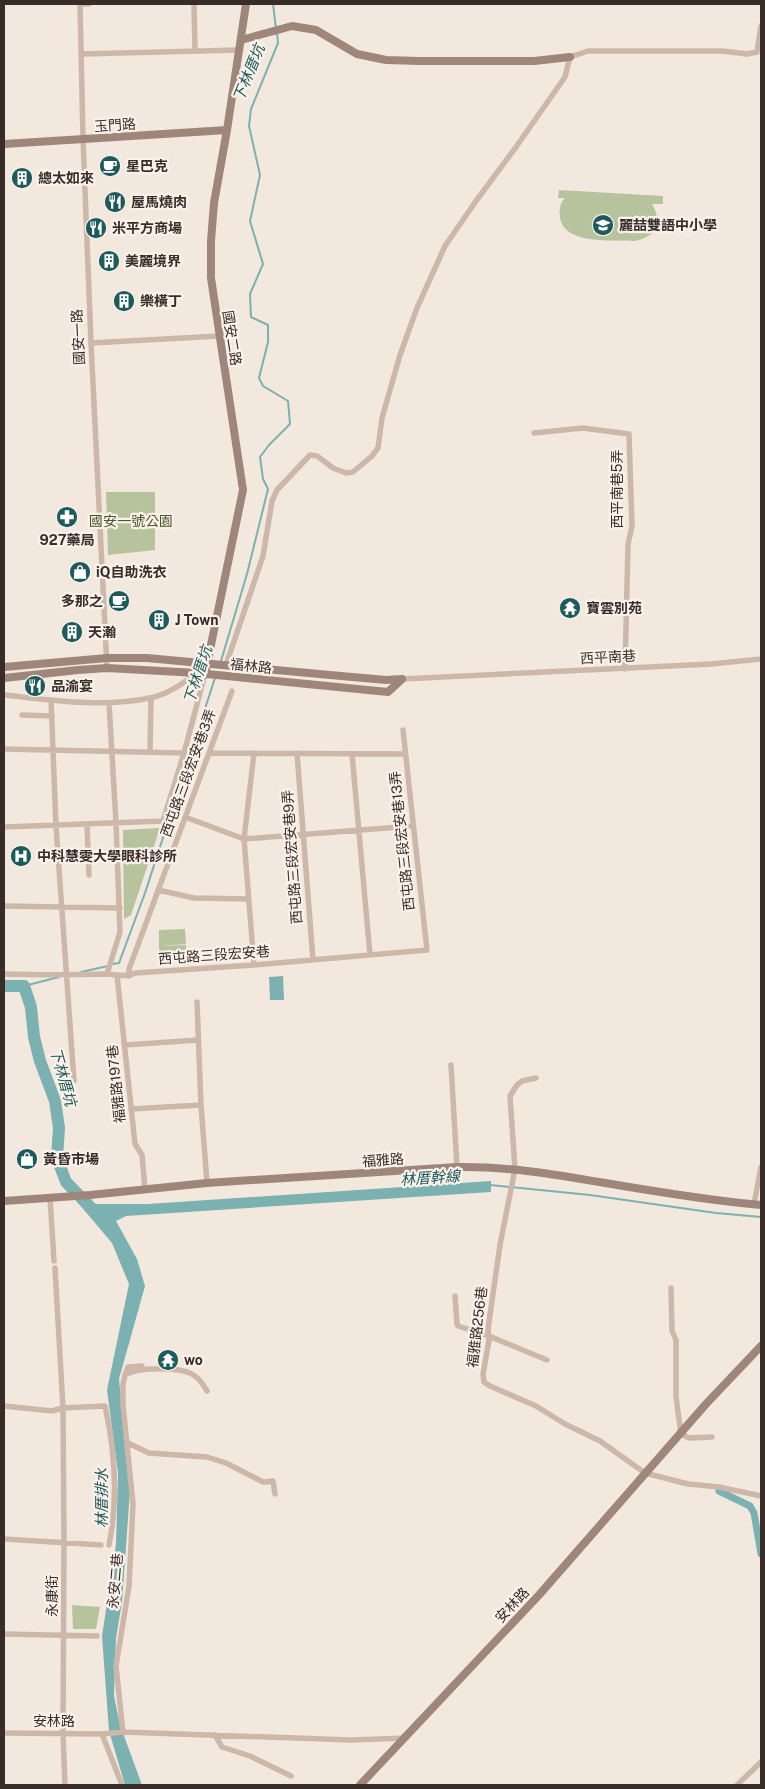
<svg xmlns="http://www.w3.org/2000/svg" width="765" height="1789" viewBox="0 0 765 1789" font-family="'Public Sans','Noto Sans TC',sans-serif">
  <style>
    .green { fill: #b7c39c }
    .water { fill: #7bb1b1 }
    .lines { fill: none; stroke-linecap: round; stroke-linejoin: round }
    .stream { stroke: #7bb1b1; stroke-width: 2 }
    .canal { stroke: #7bb1b1; stroke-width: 7 }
    .river { stroke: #7bb1b1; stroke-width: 12 }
    .street { stroke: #ccb7a8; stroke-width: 5.5 }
    .secondary { stroke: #9f867a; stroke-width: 8 }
    .labels { text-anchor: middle; stroke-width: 4.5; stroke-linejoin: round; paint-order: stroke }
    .street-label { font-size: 14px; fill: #382d29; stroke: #faf2ea }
    .poi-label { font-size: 14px; font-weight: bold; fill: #382d29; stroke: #faf2ea; text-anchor: start }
    .park-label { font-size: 14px; fill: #49572c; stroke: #faf2ea }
    .water-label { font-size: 15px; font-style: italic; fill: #1d5a5b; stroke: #faf2ea }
  </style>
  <rect width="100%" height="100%" fill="#f3e8dd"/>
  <path class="green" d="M559,190L663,196V204H652C663,222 656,237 635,241C614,240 563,245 560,217C559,210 560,203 565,198H558Z
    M106,492H155V550L108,555Z
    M160,828L131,915L124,919L123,830Z
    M185,929L186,944L159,946V930Z
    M186,945L187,960L160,962L159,946Z
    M72,1605L100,1607L96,1629H73Z"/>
  <path class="water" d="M283,976L284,1000H270L269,977Z
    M491,1181V1192L126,1216L116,1221L137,1259L145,1286L119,1379L130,1491L122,1602L116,1638L114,1696L120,1725L142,1785H125L109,1731L102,1636L116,1544L118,1473L107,1390L129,1284L112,1243L79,1204H148Z"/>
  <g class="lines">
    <path class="stream" d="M273,4L276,29
      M221,661L247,574L268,489L263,479L260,457L269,445L290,424L288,401L263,386L259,378L268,342V325L251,317L250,294L263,264L250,221L260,175L249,126L251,109L278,43L277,33
      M113,964L119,963L145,893L215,678
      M81,972L108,966
      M24,986L59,977
      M490,1185L590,1195L716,1213L761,1217"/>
    <path class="canal" d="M719,1491L750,1506L754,1513L761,1554"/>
    <path class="river" d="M4,986H24L31,1007L34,1037L40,1061L55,1101L59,1128L57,1158L66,1182L98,1215"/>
    <path class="street" d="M80,4L83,139L91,343L107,668
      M80,4H89
      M194,4L195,51
      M81,54L240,50
      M91,343L219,336
      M534,433L583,428L629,434L632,526L628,544L625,669
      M226,665L263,556L272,501L277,490L310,455L317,456L333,468L346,473L353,472L372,456L378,448L382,418L400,355L417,308L445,246L476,201L516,147L565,77L570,57L588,51H722L747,54L757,52L761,26
      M402,679L711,664L761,659
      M4,695C51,700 102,708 150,698C167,695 183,683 197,673
      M51,700L56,826L74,1081
      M22,715L52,716
      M4,749L184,753
      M150,752L151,698
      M209,753L405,754
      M254,753L244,839L254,965
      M297,753L313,960
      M352,754L370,955
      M185,817L244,839L413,826
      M87,824L89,875
      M4,827L163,821L184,753L205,674
      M158,890L194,898L248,899
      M4,906L120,908
      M4,974C38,975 71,975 105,974C115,974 126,978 135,973L254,965L427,950L403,730
      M107,974L120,932L116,823L109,703
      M117,975L135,1144L142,1155L145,1189
      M129,976V969L232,691
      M197,1002L201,1105L207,1183
      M125,1045L198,1040
      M451,1065L457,1167
      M536,1078L522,1081L517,1085L510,1096L515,1169L500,1245L488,1329L489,1340L483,1374L484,1382L490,1386L536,1406L565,1424L600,1441L645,1473L688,1484L719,1487L761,1496
      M131,1109L201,1105
      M50,1198L54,1261
      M754,1204L761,1167
      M55,1268L63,1408L64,1541L63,1733L65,1785
      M671,1288L672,1331L676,1340V1397L681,1434L689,1438L712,1437
      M455,1296L457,1324L458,1326L489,1336L547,1360
      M125,1375L128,1367L142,1366
      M4,1406L52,1411L63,1408L105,1406C115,1451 118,1500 109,1545
      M128,1443L149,1453L207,1457L226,1463L263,1482L273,1481L275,1494
      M4,1539L101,1545
      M4,1634L97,1636
      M123,1732L116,1666L129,1586L133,1504L123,1405V1384L125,1375C138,1367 182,1366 195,1376C200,1379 204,1386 207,1391
      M4,1733L102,1734L123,1732L351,1740L406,1738
      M102,1734L122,1785
      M215,1735L222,1747L250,1756L291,1776
      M737,1785L761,1762"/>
    <path class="secondary" d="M241,40L292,26L316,30L357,54L386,60L419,61H534L570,57
      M4,144L227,130
      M4,667L107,658H147L330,675L386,680L402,679
      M205,674L243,490L211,278V241L214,203L227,130L246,4
      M4,678L78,670L107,668L197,673L388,692L402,679
      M4,1201L90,1195L207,1183L457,1167C511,1166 564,1176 617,1185C665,1193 713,1201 761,1205
      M360,1785L539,1595L706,1404L761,1346"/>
  </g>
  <defs>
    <g id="cafe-disc" transform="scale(1.125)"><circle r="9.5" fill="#1d5a5b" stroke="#faf2ea"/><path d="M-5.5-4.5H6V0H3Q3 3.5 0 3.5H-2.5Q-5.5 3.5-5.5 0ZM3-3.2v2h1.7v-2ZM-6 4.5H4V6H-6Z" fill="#fff"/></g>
    <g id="building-disc" transform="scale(1.125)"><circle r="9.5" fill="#1d5a5b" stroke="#faf2ea"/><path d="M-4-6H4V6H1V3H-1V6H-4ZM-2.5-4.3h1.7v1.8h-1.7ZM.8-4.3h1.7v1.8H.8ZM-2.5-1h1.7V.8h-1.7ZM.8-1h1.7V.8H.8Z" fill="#fff"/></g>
    <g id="restaurant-disc" transform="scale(1.125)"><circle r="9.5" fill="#1d5a5b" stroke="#faf2ea"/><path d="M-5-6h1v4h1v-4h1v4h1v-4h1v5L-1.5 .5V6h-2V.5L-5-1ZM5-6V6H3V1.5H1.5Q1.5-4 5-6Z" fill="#fff"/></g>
    <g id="school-disc" transform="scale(1.125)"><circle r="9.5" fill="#1d5a5b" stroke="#faf2ea"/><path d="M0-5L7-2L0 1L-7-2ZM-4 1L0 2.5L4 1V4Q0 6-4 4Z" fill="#fff"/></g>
    <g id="pharmacy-disc" transform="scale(1.125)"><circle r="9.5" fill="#1d5a5b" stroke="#faf2ea"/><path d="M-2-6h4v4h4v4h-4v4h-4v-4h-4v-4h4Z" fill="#fff"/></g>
    <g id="shop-disc" transform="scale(1.125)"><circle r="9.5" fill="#1d5a5b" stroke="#faf2ea"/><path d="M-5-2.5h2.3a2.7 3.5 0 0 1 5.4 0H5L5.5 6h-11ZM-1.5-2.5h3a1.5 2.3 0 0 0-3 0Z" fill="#fff"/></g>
    <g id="temple-disc" transform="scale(1.125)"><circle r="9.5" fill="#1d5a5b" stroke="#faf2ea"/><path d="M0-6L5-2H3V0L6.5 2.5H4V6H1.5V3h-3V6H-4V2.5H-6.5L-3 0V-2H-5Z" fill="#fff"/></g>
    <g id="hospital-disc" transform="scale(1.125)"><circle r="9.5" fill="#1d5a5b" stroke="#faf2ea"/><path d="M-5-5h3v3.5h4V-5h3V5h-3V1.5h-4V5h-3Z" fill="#fff"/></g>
  </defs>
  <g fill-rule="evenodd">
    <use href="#cafe-disc" x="110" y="166"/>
    <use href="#building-disc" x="22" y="178"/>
    <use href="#restaurant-disc" x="115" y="202"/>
    <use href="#school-disc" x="603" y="225"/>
    <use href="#restaurant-disc" x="96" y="228"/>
    <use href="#building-disc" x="109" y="261"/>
    <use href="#building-disc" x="124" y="301"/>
    <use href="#pharmacy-disc" x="67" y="517"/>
    <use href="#shop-disc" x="80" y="572"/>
    <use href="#cafe-disc" x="119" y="601"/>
    <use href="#temple-disc" x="570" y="608"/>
    <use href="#building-disc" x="159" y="620"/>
    <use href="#building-disc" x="72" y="632"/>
    <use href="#restaurant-disc" x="35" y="686"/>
    <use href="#hospital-disc" x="21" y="856"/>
    <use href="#shop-disc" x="27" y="1159"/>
    <use href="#temple-disc" x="168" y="1360"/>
  </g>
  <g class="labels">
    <g class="street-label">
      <text transform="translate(115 125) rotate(-4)" y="5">玉門路</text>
      <text transform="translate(78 337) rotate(-93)" y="5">國安一路</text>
      <text transform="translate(232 338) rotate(81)" y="5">國安二路</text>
      <text transform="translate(617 489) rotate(-90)" y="5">西平南巷5弄</text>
      <text transform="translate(608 657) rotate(-3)" y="5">西平南巷</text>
      <text transform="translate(251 666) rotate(6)" y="5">福林路</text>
      <text transform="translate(188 773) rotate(-70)" y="5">西屯路三段宏安巷3弄</text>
      <text transform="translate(402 841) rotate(-96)" y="5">西屯路三段宏安巷13弄</text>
      <text transform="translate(292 857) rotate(-94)" y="5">西屯路三段宏安巷9弄</text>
      <text transform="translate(214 955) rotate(-4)" y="5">西屯路三段宏安巷</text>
      <text transform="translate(116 1084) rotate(-96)" y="5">福雅路197巷</text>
      <text transform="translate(383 1160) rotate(-4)" y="5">福雅路</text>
      <text transform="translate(477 1327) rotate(-83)" y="5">福雅路256巷</text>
      <text transform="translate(115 1581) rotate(-85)" y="5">永安二巷</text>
      <text transform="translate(52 1596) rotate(-90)" y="5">永康街</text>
      <text transform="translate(512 1605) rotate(-47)" y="5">安林路</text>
      <text x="54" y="1726">安林路</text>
    </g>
    <g class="poi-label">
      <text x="126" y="171">星巴克</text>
      <text x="38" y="183">總太如來</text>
      <text x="131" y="207">屋馬燒肉</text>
      <text x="619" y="230">麗喆雙語中小學</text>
      <text x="112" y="233">米平方商場</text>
      <text x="125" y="266">美麗境界</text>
      <text x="140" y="306">樂橫丁</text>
      <text x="67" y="545" text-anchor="middle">927藥局</text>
      <text x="96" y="577">iQ自助洗衣</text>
      <text x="103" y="606" text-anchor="end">多那之</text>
      <text x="586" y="613">寶雲別苑</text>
      <text x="175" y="625">J Town</text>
      <text x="88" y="637">天瀚</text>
      <text x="51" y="691">品渝宴</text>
      <text x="37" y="861">中科慧雯大學眼科診所</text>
      <text x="43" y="1164">黃昏市場</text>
      <text x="184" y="1365">wo</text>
    </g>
    <g class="park-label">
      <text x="131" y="526">國安一號公園</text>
    </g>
    <g class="water-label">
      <text transform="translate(249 73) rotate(-68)" y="5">下林厝坑</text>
      <text transform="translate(198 675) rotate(-72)" y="5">下林厝坑</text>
      <text transform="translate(63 1077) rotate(74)" y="5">下林厝坑</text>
      <text transform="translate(430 1178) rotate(-4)" y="5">林厝幹線</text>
      <text transform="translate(102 1498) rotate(-90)" y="5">林厝排水</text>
    </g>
  </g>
  <rect width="765" height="1789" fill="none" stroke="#382d29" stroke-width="10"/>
</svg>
